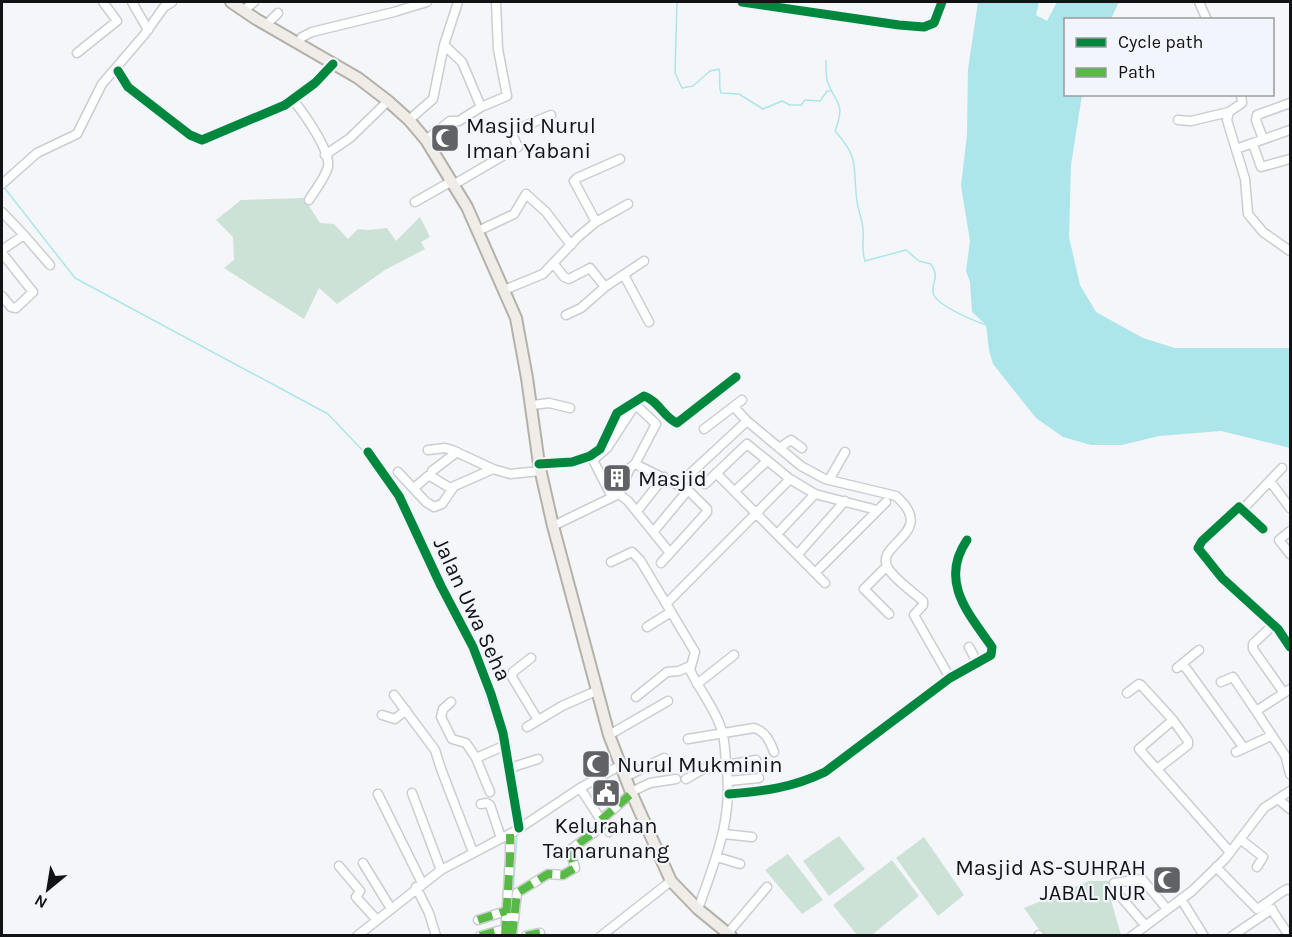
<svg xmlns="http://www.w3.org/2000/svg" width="1292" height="937" viewBox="0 0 1292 937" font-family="Karla,sans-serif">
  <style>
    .green { fill: #cde2d7 }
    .water { fill: #ade6ea }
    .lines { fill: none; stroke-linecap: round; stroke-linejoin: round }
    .stream { stroke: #ade6ea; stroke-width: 1.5 }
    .minor-casing { stroke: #cccdd0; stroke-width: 11 }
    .major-casing { stroke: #b4b1a9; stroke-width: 14 }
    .minor { stroke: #fdfefe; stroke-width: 8 }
    .major { stroke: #f0ede8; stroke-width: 10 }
    .quiet { stroke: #58b947; stroke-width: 8; stroke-dasharray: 15 8; stroke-linecap: butt }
    .cycleway-casing { stroke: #f2f5fb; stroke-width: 13 }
    .cycleway { stroke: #00873e; stroke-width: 9 }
    .labels { text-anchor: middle; stroke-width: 4.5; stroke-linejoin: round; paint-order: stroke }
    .poi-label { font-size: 22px; fill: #121315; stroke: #f2f5fb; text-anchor: start }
    .street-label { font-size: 22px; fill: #121315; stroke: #f2f5fb }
  </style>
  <rect width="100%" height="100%" fill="#f4f6f9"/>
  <path class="green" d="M304,198L320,223L334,224L348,239L358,229L368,230L387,228L396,241L420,217L430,237L421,242L425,249L385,270L337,304L319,288L304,319L224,268L234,260L233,237L216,220L241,200Z
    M839,836L865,869L829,896L803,861Z
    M924,837L964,895L938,916L896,858Z
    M788,854L823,900L802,914L765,870Z
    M892,860L919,896L872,935H857L833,905Z
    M1089,881H1112L1111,900L1121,935H1043L1024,908Z"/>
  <path class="water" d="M978,2H1039L1036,15L1047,21L1057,2H1119L1111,19L1066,20V94L1082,95L1071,165L1069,237L1080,285L1096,312L1143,338L1175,348H1290V448L1221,431L1159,436L1122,445H1091L1063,437L1036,418L993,364L989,350L986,325L972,312L970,282L966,271L970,241L961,186L967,134L968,69Z"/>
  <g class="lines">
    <path class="stream" d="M677,2L675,73L682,88L693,86L710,71L719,69C721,78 718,85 721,93L739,94L763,109L782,101L790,105H801L805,100L820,101L827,91H832
      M826,61C826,67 826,74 827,80C834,105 847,99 835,131C861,160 852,166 857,201C858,210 862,219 863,229C864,240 861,249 865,261L906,250L919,261L931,264C940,278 932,280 933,292C934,305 975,321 986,325
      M3,186L75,278L328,414L365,453
      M476,666L500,742
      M511,802L514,824
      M513,893L517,835"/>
    <g class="minor-casing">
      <path id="minor" d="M132,2L148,30
        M742,2L899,25L924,27L934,23L942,2
        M1199,2L1207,20
        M243,11L254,2
        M266,25L278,13
        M298,43L302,37L312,32L394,12L427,2
        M77,53L117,21L103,2
        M118,71L128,87L190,135L202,140L285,105L315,83L333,64
        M1241,94L1242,103L1229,112L1227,120L1245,179L1248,214L1263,232L1290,251
        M293,100C303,112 331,151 328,167C325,178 315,190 309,200
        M481,107L507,96L498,49L496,2
        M409,120L433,99L444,45L458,2
        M1178,120L1191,121L1229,112
        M1263,139L1256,120L1257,115L1290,103
        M426,140L450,121H459L481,107L462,62L444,45
        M1253,144L1261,167L1290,159
        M1236,149L1290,130
        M325,155L350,138L388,101
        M2,184L37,153L77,134L102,84L144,35L164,7L172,2
        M453,185L518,147L512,134L513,131L551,115
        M415,202L452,181
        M2,212L24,235L50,265
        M596,222L574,181L577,178L620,159
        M478,231L514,214L526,194L546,212L571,245
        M2,250L24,235
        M2,253L33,292L16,308L11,307L2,296
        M554,264L564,277L569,279L590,268L605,287L644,261
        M624,275L649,322
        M504,290L543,274L578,237L596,222L628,204
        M566,315L581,308L605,287
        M532,405L549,403L570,408
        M734,407L747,421L801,466L825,479L896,496C939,534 873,543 888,568C894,579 913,592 923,601V605L914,615L950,678
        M704,429L742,400
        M779,448L791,440L802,448
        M428,450L445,448L452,450L493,469
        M368,452L399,496L441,586L473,647L491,694L503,733L519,828
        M539,464L572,462L590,456L600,449L617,413L644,396C659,401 663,417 677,423L736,377
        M432,471L457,452
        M398,472L426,502L434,507L442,504L453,488
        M691,473L747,421
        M716,473L825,583
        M432,477L450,488L493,469L510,474L540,471
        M829,480L845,452
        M1270,481L1290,508
        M705,484L747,444L790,479L815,494L877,510
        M414,488L428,476
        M735,491L767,461
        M619,494L630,468L635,464L688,490L707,509V512L661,563
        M612,497L593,460L607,448L633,408L638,407L656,424L635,464
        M1243,509L1282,468
        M637,511L664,477
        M553,526L619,494L628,501L670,553
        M1263,529L1239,507L1202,541L1198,548L1222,578L1278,629L1290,647
        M654,531L688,490
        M1290,531L1279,540L1290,554
        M777,534L815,494
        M798,554L845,501
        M611,562L632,552L640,560L695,652L690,670C700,691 717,711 723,735C725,744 725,753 726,762C734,817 716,858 698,909
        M887,566L864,589L889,614
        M815,573L886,502
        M667,603L790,479
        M1273,625L1253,644V649L1284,693
        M647,627L671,612
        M969,647L977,662
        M531,658L513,672L512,677L538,720
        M1183,664L1244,748
        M1177,668L1199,650
        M1221,682L1233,677L1256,711
        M697,684L734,655
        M1290,689L1256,711L1290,763
        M1127,693L1139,684L1141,685L1173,720L1188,741V745L1157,769
        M394,695L435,750L441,769L473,852
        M636,697L667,672L679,671L690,666
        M451,702L443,709L441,717L452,739L466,743L476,758L506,745
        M382,715L395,719L406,710
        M1173,720L1139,749L1230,852
        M527,727L562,706L596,691
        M609,735L668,701
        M688,739L754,728C765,731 770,741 774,752
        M1236,752L1271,736
        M476,758L490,792
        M1286,758L1290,774
        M510,768L538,759
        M625,777L664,758
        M686,779L703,769L756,760
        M729,781L759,778
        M580,788L609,832
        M631,792L650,783L676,779
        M412,793L441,870
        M378,794L422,883
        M729,794C764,791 792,788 825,772L950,678L991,655L992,647C968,613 939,581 967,540
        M1278,799L1290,809
        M481,804L487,803L490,805L501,838
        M601,820L632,793
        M724,834L752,837
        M1240,839L1263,857L1257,867
        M717,857L740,864
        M363,863L390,907
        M339,866L360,891L356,897L376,919
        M1216,867L1257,909C1268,903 1276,895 1287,889L1290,890
        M1114,883L1142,879L1167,909
        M416,887L429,913L436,936
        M1121,897L1145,925
        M1181,899L1204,936
        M1272,910L1286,931
        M478,920L506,911
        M728,933L767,887
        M357,936L441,870L517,830L580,788L621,765
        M480,936L505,929
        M505,936L510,858V834
        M512,936L517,893L548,874L563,875L575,868L570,850L604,825
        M526,936L540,933
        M601,936L671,881
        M1038,936L1039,935
        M1132,936L1192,891L1225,859L1264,808L1290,791
        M1232,936L1272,909"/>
    </g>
    <g class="major-casing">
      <path id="major" d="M231,2L256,19L358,78L388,101L409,120L426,140L467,207L516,318L527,378L539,464L553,526L609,735L631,792L671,881L698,909L731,936"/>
    </g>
    <use href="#minor" class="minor"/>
    <use href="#major" class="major"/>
    <path class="quiet" d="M601,820L632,793
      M478,920L506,911
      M480,936L505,929
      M505,936L510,858V834
      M512,936L517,893L548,874L563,875L575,868L570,850L604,825
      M526,936L540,933"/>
    <g class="cycleway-casing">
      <path id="cycleway" d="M742,2L899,25L924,27L934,23L942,2
        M118,71L128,87L190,135L202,140L285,105L315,83L333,64
        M368,452L399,496L441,586L473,647L491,694L503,733L519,828
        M539,464L572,462L590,456L600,449L617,413L644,396C659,401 663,417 677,423L736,377
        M1263,529L1239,507L1202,541L1198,548L1222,578L1278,629L1290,647
        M729,794C764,791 792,788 825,772L950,678L991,655L992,647C968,613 939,581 967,540"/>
    </g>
    <use href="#cycleway" class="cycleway"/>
  </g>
  <defs>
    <g id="mosque-square" transform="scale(1.5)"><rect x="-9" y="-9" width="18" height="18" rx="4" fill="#616265" stroke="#f2f5fb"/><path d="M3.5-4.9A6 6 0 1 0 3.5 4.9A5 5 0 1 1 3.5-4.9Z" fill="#fff"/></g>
    <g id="building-square" transform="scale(1.5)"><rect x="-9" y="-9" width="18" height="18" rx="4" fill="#616265" stroke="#f2f5fb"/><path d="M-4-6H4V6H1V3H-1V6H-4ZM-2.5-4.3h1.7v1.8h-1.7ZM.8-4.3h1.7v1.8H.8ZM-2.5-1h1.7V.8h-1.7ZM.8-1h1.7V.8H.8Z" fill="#fff"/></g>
    <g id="civic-square" transform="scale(1.5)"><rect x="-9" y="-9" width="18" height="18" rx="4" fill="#616265" stroke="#f2f5fb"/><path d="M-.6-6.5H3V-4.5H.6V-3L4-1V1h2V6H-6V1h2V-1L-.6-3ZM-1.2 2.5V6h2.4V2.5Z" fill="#fff"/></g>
  </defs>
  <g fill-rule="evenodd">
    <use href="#mosque-square" x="445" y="138"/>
    <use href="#building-square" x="617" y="478"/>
    <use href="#mosque-square" x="596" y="764"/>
    <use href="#civic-square" x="606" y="793"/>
    <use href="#mosque-square" x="1167" y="880"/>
  </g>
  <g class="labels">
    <g class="poi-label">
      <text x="466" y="133">Masjid Nurul<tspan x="466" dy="25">Iman Yabani</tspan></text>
      <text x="638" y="486">Masjid</text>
      <text x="617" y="772">Nurul Mukminin</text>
      <text x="606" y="833" text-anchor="middle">Kelurahan<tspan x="606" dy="25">Tamarunang</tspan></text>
      <text x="1146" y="875" text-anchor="end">Masjid AS-SUHRAH<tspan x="1146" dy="25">JABAL NUR</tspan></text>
    </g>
    <g class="street-label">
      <text transform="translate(473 609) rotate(65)" y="8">Jalan Uwa Seha</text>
    </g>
  </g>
  <rect width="1292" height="937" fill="none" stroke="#121315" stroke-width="6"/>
  <rect x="1064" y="18" width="210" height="78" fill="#f2f5fb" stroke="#989b9f" stroke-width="1.5"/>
  <rect x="1076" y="38" width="30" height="9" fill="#00873e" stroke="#989b9f" stroke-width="1.5"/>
  <text x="1118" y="48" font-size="18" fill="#121315">Cycle path</text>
  <rect x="1076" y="68" width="30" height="9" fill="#58b947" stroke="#989b9f" stroke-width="1.5"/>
  <text x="1118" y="78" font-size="18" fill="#121315">Path</text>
  <g transform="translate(48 889) rotate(210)" stroke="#f2f5fb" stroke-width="4.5" paint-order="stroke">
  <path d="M0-4.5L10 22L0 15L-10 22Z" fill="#121315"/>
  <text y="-9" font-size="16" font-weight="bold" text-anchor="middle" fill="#121315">N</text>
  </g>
</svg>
